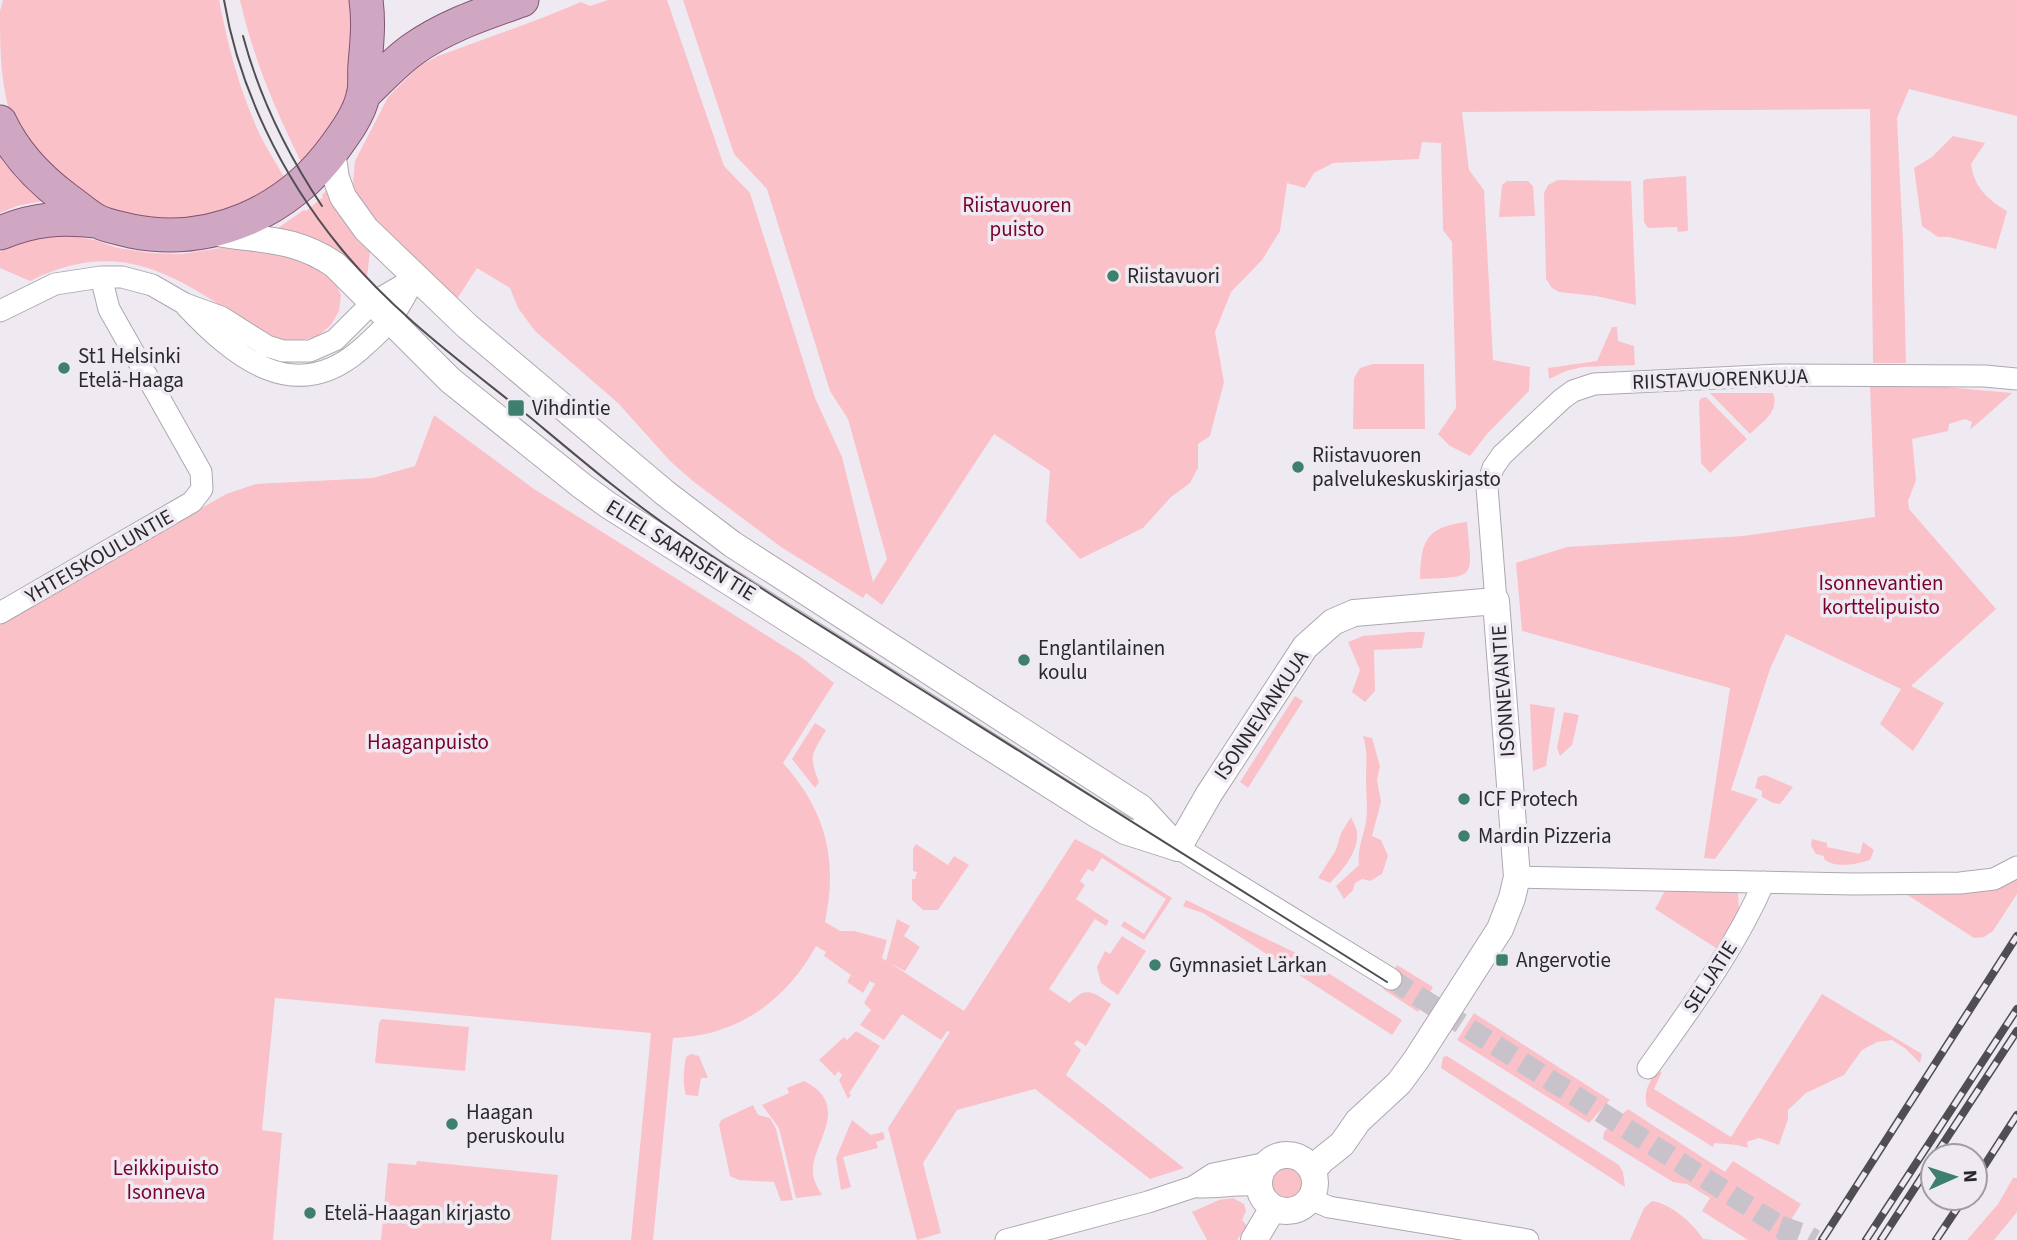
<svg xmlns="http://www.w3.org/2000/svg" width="2017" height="1240" viewBox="0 0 2017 1240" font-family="'Source Sans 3',sans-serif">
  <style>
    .green { fill: #fbc1c9 }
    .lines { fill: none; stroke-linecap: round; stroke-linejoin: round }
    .minor-tunnel { stroke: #c8c3ca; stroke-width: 21; stroke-dasharray: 21 10; stroke-linecap: butt }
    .minor-casing { stroke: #ada8b0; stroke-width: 23 }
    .tertiary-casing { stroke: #ada8b0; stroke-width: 28 }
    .primary-casing { stroke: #825472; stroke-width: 35 }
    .minor { stroke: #fff; stroke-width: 21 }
    .tertiary { stroke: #fff; stroke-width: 26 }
    .primary { stroke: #d0a7c2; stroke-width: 33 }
    .tram { stroke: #514e52; stroke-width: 2 }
    .rail-casing { stroke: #514e52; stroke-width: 8 }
    .rail { stroke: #efeaf2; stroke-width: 5; stroke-dasharray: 16; stroke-linecap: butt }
    .poi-dot { fill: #3f7f6d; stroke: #efeaf2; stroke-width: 2.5 }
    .labels { text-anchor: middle; stroke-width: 7; stroke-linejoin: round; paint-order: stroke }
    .park-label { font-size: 21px; fill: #77022e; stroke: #efeaf2 }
    .poi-label { font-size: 21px; fill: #2a282b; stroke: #efeaf2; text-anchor: start }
    .street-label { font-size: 21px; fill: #2a282b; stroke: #efeaf2 }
  </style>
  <rect width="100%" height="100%" fill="#efeaf2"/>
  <path class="green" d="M3,0H219C228,46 240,92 260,135C267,149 276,163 284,177C235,217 161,233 102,205C92,200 82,191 72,184C63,177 54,171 46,165C37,157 13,118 8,106C0,76 0,42 0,11Z
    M240,0H355C354,24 355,48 352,72C348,107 323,136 301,162C275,109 253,58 240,0Z
    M608,0H667L724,166L750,193L815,398L842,457L873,582L887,559L848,419L830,391L767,189L734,154L683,0H2017V116L1909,89L1897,118L1903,241L1906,363H1873L1870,109L1462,112L1469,170L1484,190L1493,360L1530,367L1529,391L1487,434L1470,456L1450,446L1438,434L1456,408L1452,242L1443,230L1441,143L1422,142L1419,159L1333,163L1314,173L1305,188L1287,183L1280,231L1262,260L1231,292L1215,332L1224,382L1210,436L1198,444V468L1190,483L1171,497L1143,528L1080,559L1046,522L1050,471L994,434L882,605L866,593L863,598L781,547L694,482L670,461L618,403L535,331L518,308L510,288L477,268L455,302L359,205L353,183L355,161L388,97L419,66L438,56L542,18L581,2L590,6Z
    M1953,136L1985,143L1971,164C1974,187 1988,200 2007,211L1996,249L1949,237H1938L1922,226L1914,168L1932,157Z
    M0,148L43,201L17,206L0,213Z
    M1686,176L1688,231L1678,232L1677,227L1648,228L1644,222L1643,181L1646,179Z
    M1558,180L1631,181L1636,305L1596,296L1559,292L1552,288L1546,279L1544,193L1548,185Z
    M1507,181H1528L1533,186L1535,216L1499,217L1502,185Z
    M326,191L343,221L370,251L366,286L275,230L304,210L306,211L323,197L322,195Z
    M66,235L95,240L118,248L151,253L181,254L234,246L286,249L334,279L341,295L339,311L331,325L318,336L295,342L276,339L262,332C182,282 128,233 30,281L0,268V252C21,240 42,237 66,235Z
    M1612,327H1617L1618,341L1634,346L1635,365L1582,367L1566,371L1549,379L1548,368L1597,361Z
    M1373,364H1424L1425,429H1353L1354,378L1360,368Z
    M1923,385L2012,393L1970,430L1972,422L1965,419L1949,424L1948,431L1912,439L1916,480L1908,501L1909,509L1996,609L1911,686L1944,703L1913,751L1880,724L1901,689L1786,634L1770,669L1731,790L1758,799L1715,859L1704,858L1730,688L1522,631L1516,563L1567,547L1743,536L1875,517L1870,386Z
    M1710,393H1773C1780,412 1762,422 1750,434Z
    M1706,397L1747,439L1710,473L1701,463L1699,402L1701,398Z
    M434,415L534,489L801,657L834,683L783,763C826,811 838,859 825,922L840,931H854L887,940L882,958L886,961L897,919L910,926L904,936L920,947L905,971L890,963L964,1011L1075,839L1100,852L1172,898L1144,940L1121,926L1124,921L1144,934L1166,899L1102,858L1093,872L1088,869L1080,881L1085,885L1076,899L1109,921L1106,926L1095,919L1049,989L1070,1003C1086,985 1094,993 1111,1004L1086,1046L1077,1040L1074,1044L1081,1050L1066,1075L1184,1168L1150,1179L1035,1089L957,1110L923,1163L941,1233L917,1240L888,1128L950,1032L947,1031L941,1040L902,1014L884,1040L860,1025L871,1010L864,1003L875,984L870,981L863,993L847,982L851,975L824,956L826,952L816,946C786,1001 737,1036 673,1038L653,1240H631L651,1033L275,998L262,1130L282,1133L273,1240H0V625L226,494L256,484L373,478L415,466Z
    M1467,522C1472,579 1478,577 1420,579C1421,540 1426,527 1467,522Z
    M1409,632H1425L1422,648L1374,650L1375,691L1365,702L1352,692L1360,670L1348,642L1363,636Z
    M1295,696L1303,701L1248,788L1240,782Z
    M1530,704L1555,708L1546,766L1533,771Z
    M1564,712L1579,715L1572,745L1560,756L1557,748Z
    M815,723L826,730C812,755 808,754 819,782L815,788L792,759Z
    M1363,736L1372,738L1380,766L1377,780L1381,802L1372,836L1381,840L1388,856L1382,874L1370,881L1362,879L1355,883L1353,890L1344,899L1336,886L1359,865C1357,849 1363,838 1366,822C1368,807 1366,794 1366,779C1366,762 1368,753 1363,736Z
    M1765,775L1793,787L1780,804L1773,803L1762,797V791L1755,788L1758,777Z
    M1351,817C1353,822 1357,828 1357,833C1359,852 1342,871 1330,883L1318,878L1336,850L1341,833Z
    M1812,839L1827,843V847L1860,854L1863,842L1874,850L1870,860C1857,864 1835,869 1824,859V856L1816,854L1811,846Z
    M916,844L948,865L954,856L969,865L938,910H923L912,900V879H915L917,872L913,871V849Z
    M2017,877V894L1993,931L1984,937L1974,938L1906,894L1909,890C1947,893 1982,895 2017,877Z
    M1666,889L1738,891L1739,912L1716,948L1655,909Z
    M1186,900L1300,955L1402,1020L1392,1035L1203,913L1185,907L1183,906Z
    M1122,936L1146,951L1118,995L1101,983L1097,967L1105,951L1110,954Z
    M1397,965L1433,987L1418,1012L1383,989Z
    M1822,994L1922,1054L1920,1063L1906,1049L1892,1040L1877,1042L1862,1050L1844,1075L1806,1093L1788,1110V1119L1779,1145L1759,1138L1747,1142L1748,1148L1737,1145L1714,1143L1713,1147L1647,1106C1643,1092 1649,1082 1657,1071L1662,1072L1654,1089L1731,1137Z
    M1474,1013L1610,1100L1589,1123L1457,1040Z
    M382,1019L469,1027L465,1071L375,1063L379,1023Z
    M856,1031L880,1046L849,1093L851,1095L848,1099L839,1080L842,1075L838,1071L835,1076L819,1060L844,1037L847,1040Z
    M691,1054L699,1056L708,1078H701L698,1096L686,1095C682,1083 684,1069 686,1057Z
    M1447,1056L1619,1165L1623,1172L1625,1187L1441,1068L1443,1057Z
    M804,1081C854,1106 810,1144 813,1174C814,1182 818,1188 822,1195L796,1198L779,1128L762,1105L789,1093L787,1088Z
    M753,1105L758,1115L770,1118L776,1129L793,1200L781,1201L774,1182L739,1180L730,1176L719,1125L721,1120Z
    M1628,1109L1725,1172L1733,1161L1801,1204L1778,1240H1748L1702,1211L1710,1198L1687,1184L1673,1182L1603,1139L1604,1132Z
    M852,1120L871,1135L883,1132L885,1139L876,1142L878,1148L843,1157L851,1187L841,1190L836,1158Z
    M417,1161L558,1175L551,1240H381L388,1163L416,1165Z
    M1272 1183a15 15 0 1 1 30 0a15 15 0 1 1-30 0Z
    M2013,1178H2017V1212L1994,1240H1967L1998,1204Z
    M1233,1198L1244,1204L1246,1211L1242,1220L1247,1226L1237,1240H1207L1192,1212L1219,1200Z
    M1652,1201C1671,1204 1693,1223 1703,1239L1714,1240H1630L1644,1208Z"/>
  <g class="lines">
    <path class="minor-tunnel" d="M1391,979L1780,1226L1793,1240
      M1780,1226L1806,1235L1815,1240"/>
    <g class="minor-casing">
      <path id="minor" d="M186,306C234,357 294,407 360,350C370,341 382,331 390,320C400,307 407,292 415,278
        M0,311L55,284L101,277H122L152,285L185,304L221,317L267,346L283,351H310L335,340L372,303L415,278
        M1496,601L1487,487L1493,468L1502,455L1562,399L1573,391L1594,384L1781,375L1985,376L2017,379
        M0,613L192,502L202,489L201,472L109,309L101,277
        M1178,848L1391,979
        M1517,877L1854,884L1960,883L1994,879L2017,867
        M1648,1068C1690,1009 1735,949 1764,882
        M1199,1187C1219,1187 1238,1184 1259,1185
        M1310,1199L1329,1207L1528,1240
        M1006,1240L1148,1202L1193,1187L1213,1174L1267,1163"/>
    </g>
    <g class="tertiary-casing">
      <path id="tertiary" d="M332,152L336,178L343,197L366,229L467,326L665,493L732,544L1141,808L1176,846
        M211,232C259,241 293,236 335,265L450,380L582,486L608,505L1096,814L1125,831L1178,848
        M1178,848L1209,794L1305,647L1333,622L1354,613L1496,601L1517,877L1512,898L1500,929L1416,1060L1399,1083L1358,1121L1342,1144L1322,1160L1312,1171
        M1259 1183a28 28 0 1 1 56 0a28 28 0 1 1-56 0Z
        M1254,1240L1273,1208"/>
    </g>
    <g class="primary-casing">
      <path id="primary" d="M363,95C379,80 394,63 412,50C445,26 483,14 522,0
        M0,122C15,154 37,177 65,198C75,205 85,214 95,220C105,226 120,228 131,231C211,247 288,212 335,147C346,132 359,114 363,96C366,86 364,74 365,64C367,42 369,22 366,0
        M0,233C34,219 60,217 97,221"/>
    </g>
    <use href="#minor" class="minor"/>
    <use href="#tertiary" class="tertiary"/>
    <use href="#primary" class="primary"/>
    <path class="tram" d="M224,0C239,89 282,176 339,246C393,313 464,364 531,418C579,458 627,499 679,534C752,584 828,630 903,678C1063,780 1226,880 1387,982
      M243,36C259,96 288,155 322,206"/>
    <g class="rail-casing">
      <path id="rail" d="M1935,1156L2017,1031
        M1975,1180L2017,1115
        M1822,1240L2017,936
        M1866,1240L2017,1009
        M1881,1240L1933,1160
        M1936,1240L1964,1198"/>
    </g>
    <use href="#rail" class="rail"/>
  </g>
  <g class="poi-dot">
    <circle cx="1113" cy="276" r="7"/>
    <circle cx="64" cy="368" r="7"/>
    <rect x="507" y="399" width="18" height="18" rx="3.5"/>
    <circle cx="1298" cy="467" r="7"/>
    <circle cx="1024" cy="660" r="7"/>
    <circle cx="1464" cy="799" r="7"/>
    <circle cx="1464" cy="836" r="7"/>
    <rect x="1495" y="953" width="14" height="14" rx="3.5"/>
    <circle cx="1155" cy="965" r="7"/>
    <circle cx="452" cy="1124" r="7"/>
    <circle cx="310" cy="1213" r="7"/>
  </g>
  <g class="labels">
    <g class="park-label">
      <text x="1017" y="212">Riistavuoren<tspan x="1017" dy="24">puisto</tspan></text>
      <text x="1881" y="590">Isonnevantien<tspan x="1881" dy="24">korttelipuisto</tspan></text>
      <text x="428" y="749">Haaganpuisto</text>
      <text x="166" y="1175">Leikkipuisto<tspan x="166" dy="24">Isonneva</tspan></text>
    </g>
    <g class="poi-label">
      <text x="1127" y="283">Riistavuori</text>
      <text x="78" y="363">St1 Helsinki<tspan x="78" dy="24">Etelä-Haaga</tspan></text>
      <text x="532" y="415">Vihdintie</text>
      <text x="1312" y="462">Riistavuoren<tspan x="1312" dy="24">palvelukeskuskirjasto</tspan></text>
      <text x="1038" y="655">Englantilainen<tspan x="1038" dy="24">koulu</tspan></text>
      <text x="1478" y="806">ICF Protech</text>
      <text x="1478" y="843">Mardin Pizzeria</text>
      <text x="1516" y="967">Angervotie</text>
      <text x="1169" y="972">Gymnasiet Lärkan</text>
      <text x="466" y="1119">Haagan<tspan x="466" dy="24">peruskoulu</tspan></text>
      <text x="324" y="1220">Etelä-Haagan kirjasto</text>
    </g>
    <g class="street-label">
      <text transform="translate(1720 379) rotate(-2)" y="7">RIISTAVUORENKUJA</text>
      <text transform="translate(681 550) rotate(32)" y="7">ELIEL SAARISEN TIE</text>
      <text transform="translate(99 556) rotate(-30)" y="7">YHTEISKOULUNTIE</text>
      <text transform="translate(1503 691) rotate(-94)" y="7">ISONNEVANTIE</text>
      <text transform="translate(1261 715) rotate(-56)" y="7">ISONNEVANKUJA</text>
      <text transform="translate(1710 977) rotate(-57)" y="7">SELJATIE</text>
    </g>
  </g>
  <g transform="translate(1954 1177) rotate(87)"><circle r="33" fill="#efeaf2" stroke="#a09ca2" stroke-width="2"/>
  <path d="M0-5L12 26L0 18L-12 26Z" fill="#3f7f6d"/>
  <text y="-10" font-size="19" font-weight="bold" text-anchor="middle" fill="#2a282b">N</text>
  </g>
</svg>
